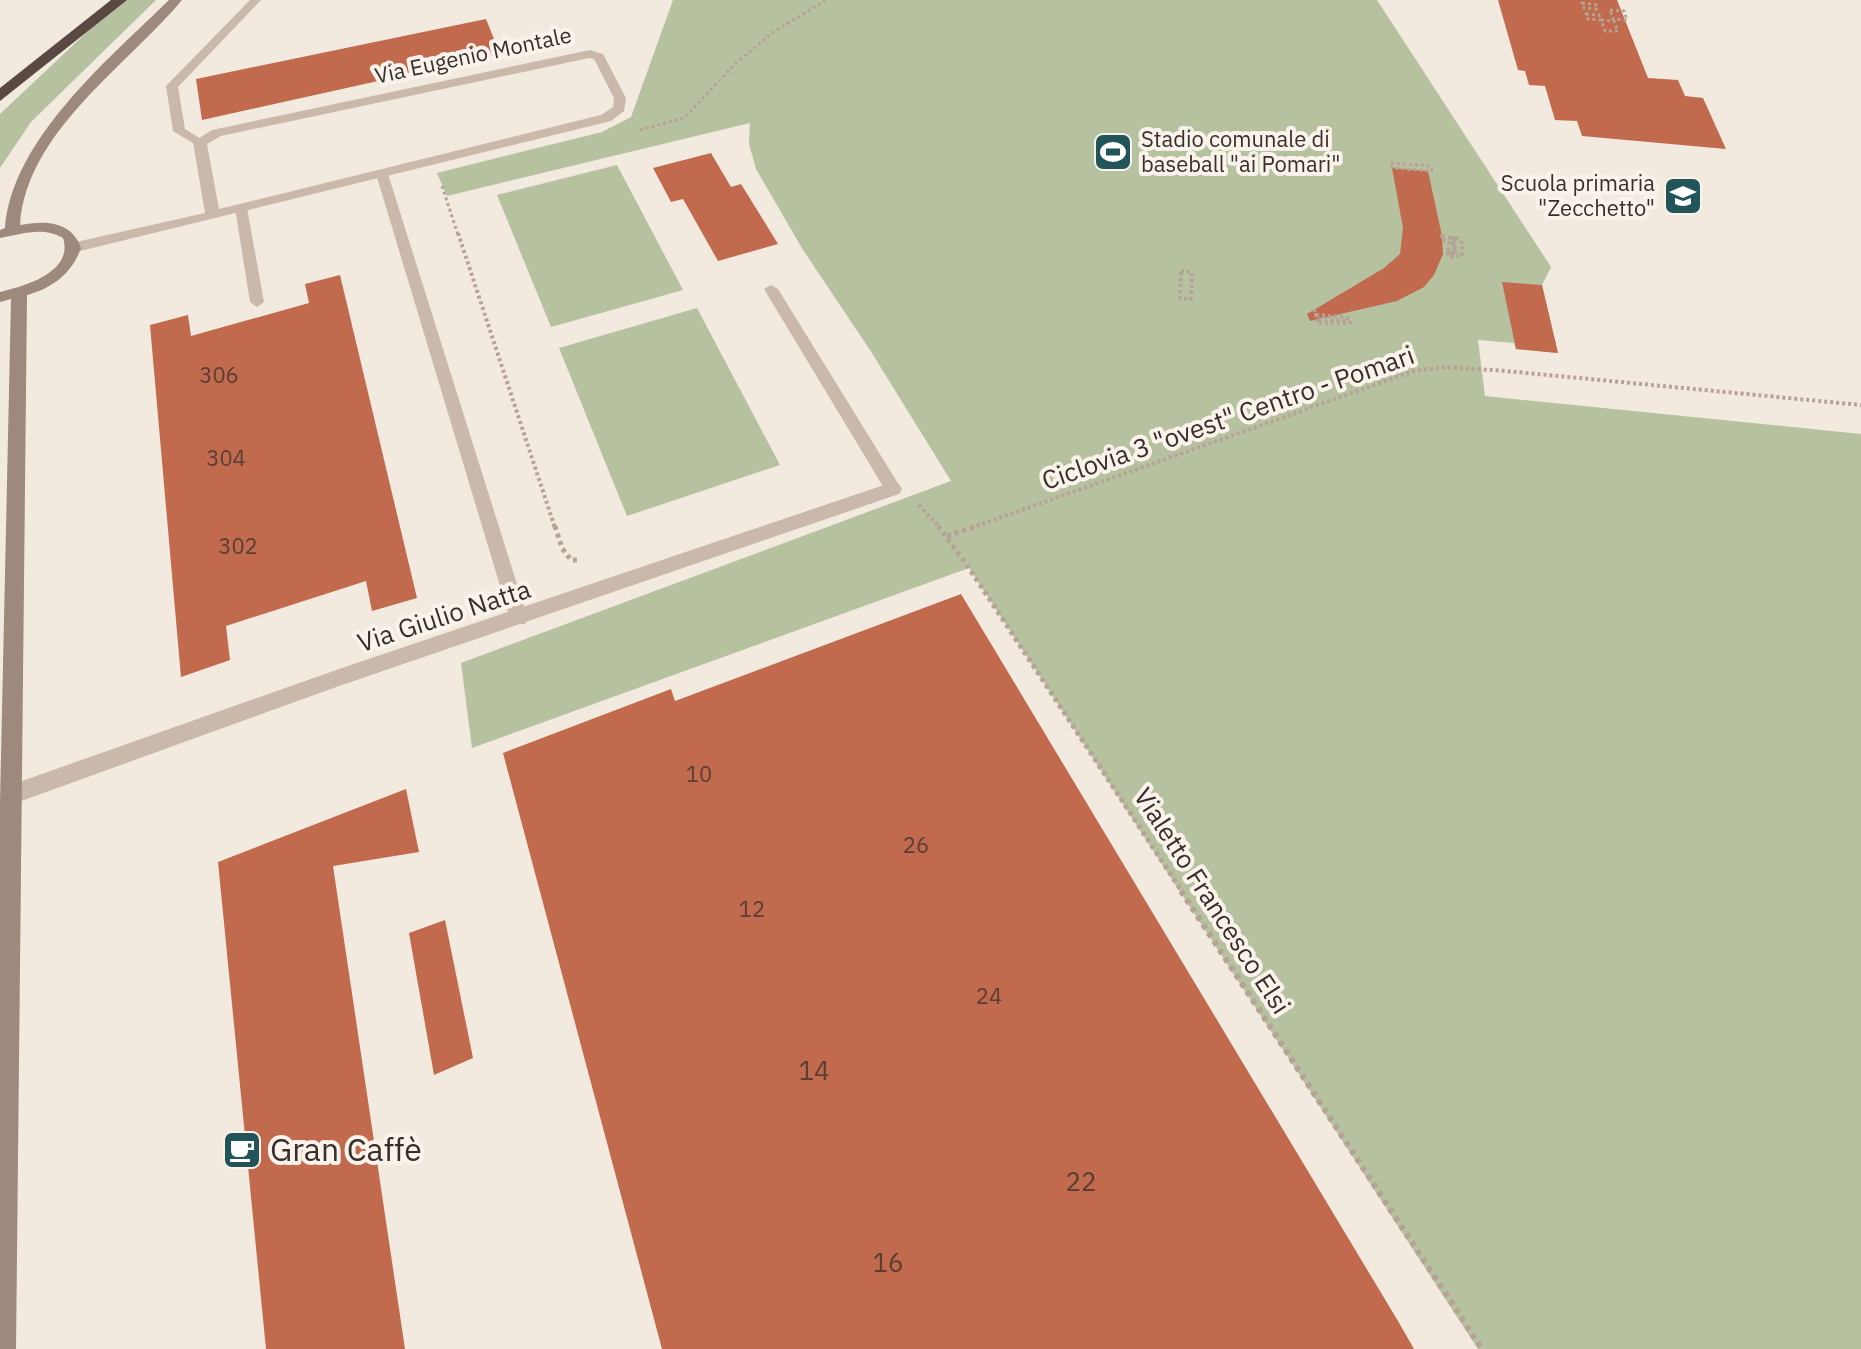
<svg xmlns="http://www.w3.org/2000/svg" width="1861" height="1349" viewBox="0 0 1861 1349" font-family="'IBM Plex Sans',sans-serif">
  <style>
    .green { fill: #b6c1a0 }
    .building { fill: #c16a4e }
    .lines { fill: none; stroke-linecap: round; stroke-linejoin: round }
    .path-far3 { stroke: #b6a396; stroke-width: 3; stroke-dasharray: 3 3; stroke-linecap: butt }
    .path-far2 { stroke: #b6a396; stroke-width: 4; stroke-dasharray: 3 3; stroke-linecap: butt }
    .path-far1 { stroke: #b6a396; stroke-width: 5; stroke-dasharray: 4 4; stroke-linecap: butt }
    .path { stroke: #b6a396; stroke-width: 6; stroke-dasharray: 5 5; stroke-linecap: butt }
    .lane { fill: #cab9ab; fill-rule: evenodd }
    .street { fill: #cab9ab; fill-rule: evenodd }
    .secondary { fill: #9e897d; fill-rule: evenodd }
    .highway { fill: #594942; fill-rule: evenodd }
    .labels { text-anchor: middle; stroke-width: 8; stroke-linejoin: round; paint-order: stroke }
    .far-street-label { font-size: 22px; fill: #382f2a; stroke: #faf3ec }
    .far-poi-label { font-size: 22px; fill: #382f2a; stroke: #faf3ec; text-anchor: start }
    .number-label { font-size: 22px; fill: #5a3e33 }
    .street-label { font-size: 26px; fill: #382f2a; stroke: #faf3ec }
    .near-number-label { font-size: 26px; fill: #5a3e33 }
    .near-poi-label { font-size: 32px; fill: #382f2a; stroke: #faf3ec; text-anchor: start }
  </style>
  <rect width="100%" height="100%" fill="#f2e9df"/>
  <path class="green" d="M121,0H156L31,122L0,168V114Z
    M673,0H1377L1551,267L1542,285L1558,353L1516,349L1514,343L1478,340L1485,396L1861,434V1349H1478L969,568L472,748L461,663L951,481L870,350L803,250L756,169L749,144L750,123L447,196L437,173L602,132L631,117Z
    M617,165L683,290L551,327L497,195Z
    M697,308L780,465L627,516L559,348Z"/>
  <path class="building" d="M1498,0H1617L1648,78L1678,80L1685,96L1703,98L1726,149L1582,136L1577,121L1555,120L1545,86L1529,85L1525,71L1518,70Z
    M486,19L500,54L202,120L196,79Z
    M711,153L731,187L741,184L778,244L718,261L683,199L671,202L653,168Z
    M1392,168L1428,171L1442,236L1443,254L1434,275L1424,287L1397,301L1310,321L1307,314L1384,268L1400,254L1403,228Z
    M340,275L417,598L372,611L366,581L226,626L230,660L181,677L150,325L188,315L191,336L309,303L305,284Z
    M1502,282L1542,285L1558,353L1516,349Z
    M961,594L1398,1321L1414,1349H662L503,753L671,689L675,701Z
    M406,789L419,852L333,866L405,1349H266L218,862Z
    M445,920L473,1058L434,1075L409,933Z"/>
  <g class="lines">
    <path class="path-far3" d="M1582,3L1596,5L1597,9L1584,8Z
      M1610,10L1624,11L1627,20L1613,19Z
      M1586,14L1599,15L1601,20L1588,19Z
      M1601,20L1614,21L1618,31H1605Z
      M640,130L684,118L735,64L772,33L826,0
      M1391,163L1430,166L1432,171L1392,168Z
      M442,186L458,235"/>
    <path class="path-far2" d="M458,233L555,528
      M1442,236L1454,239L1455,253H1448L1449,242L1442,240Z
      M1456,237L1462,243V256L1449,257L1448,253H1455L1452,238Z
      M1181,271L1192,272L1191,299L1180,298Z
      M1314,309L1316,315
      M1316,315L1343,317L1344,321L1317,319Z
      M1317,319V323H1350V319L1343,317
      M919,505L940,528
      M971,528L1414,371L1447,367L1506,371L1861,405"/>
    <path class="path-far1" d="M555,526L562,548L571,560H580
      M938,526L969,568L1183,893
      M947,536L977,526"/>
    <path class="path" d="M1181,891L1482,1349"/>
    <path class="lane" d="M250,0H261L178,87L185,129L206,142L196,145L173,131L166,86Z
      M378,171L388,174L528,619L525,624H513L510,619L376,174Z
      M241,204L247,208L264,302L257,307L250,302L235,208Z
      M771,285L778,289L899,485L901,489L899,493H887L764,289Z"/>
    <path class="street" d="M590,50L603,54L626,98L624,111L611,121L76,252L69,247L76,242L205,213L193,142L212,130ZM589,58L594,59L614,98L613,107L601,115L219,209L207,144L221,136Z
      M893,482L899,484L902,489L899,494L342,685L13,804L5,801L2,794L5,787L342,668Z"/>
    <path class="secondary" d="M169,0H182C127,66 26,132 20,225C45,220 72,221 81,248C72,273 53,288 27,295L16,1349H0V803L11,299L0,302V292C25,286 74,272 63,238C43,226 22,234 0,238V230L5,228C12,139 109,59 169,0Z"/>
    <path class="highway" d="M111,0H127L0,101V88Z"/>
  </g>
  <defs>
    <g id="stadium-square" transform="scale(2)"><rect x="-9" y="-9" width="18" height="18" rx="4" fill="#215559" stroke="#faf3ec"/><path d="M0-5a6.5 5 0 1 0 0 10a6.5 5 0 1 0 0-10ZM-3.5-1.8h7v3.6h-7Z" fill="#fff"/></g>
    <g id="school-square" transform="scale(2)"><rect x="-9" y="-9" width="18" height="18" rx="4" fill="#215559" stroke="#faf3ec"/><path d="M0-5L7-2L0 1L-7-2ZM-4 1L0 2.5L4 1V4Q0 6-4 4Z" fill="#fff"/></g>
    <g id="cafe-square" transform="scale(2)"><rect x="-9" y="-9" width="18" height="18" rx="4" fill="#215559" stroke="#faf3ec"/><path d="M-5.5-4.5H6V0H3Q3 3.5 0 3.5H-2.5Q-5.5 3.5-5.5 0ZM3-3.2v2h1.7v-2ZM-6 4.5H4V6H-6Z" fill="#fff"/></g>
  </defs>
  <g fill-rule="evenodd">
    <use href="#stadium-square" x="1113" y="152"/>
    <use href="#school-square" x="1683" y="196"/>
    <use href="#cafe-square" x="242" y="1150"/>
  </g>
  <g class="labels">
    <g class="far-street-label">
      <text transform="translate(473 55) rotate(-12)" y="8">Via Eugenio Montale</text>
    </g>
    <g class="far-poi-label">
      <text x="1141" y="147">Stadio comunale di<tspan x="1141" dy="25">baseball "ai Pomari"</tspan></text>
      <text x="1655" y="191" text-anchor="end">Scuola primaria<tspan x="1655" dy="25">"Zecchetto"</tspan></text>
    </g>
    <g class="number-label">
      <text x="219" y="383">306</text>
      <text x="226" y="466">304</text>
      <text x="238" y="554">302</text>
      <text x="699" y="782">10</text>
      <text x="916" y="853">26</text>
      <text x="752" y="917">12</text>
      <text x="989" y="1004">24</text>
    </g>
    <g class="street-label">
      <text transform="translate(1228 418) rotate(-19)" y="9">Ciclovia 3 "ovest" Centro - Pomari</text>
      <text transform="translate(444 616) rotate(-18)" y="9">Via Giulio Natta</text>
      <text transform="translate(1212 901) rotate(57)" y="9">Vialetto Francesco Elsi</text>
    </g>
    <g class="near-number-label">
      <text x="814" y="1080">14</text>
      <text x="1081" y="1191">22</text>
      <text x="888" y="1272">16</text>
    </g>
    <g class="near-poi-label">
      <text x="270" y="1161">Gran Caffè</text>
    </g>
  </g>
</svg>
